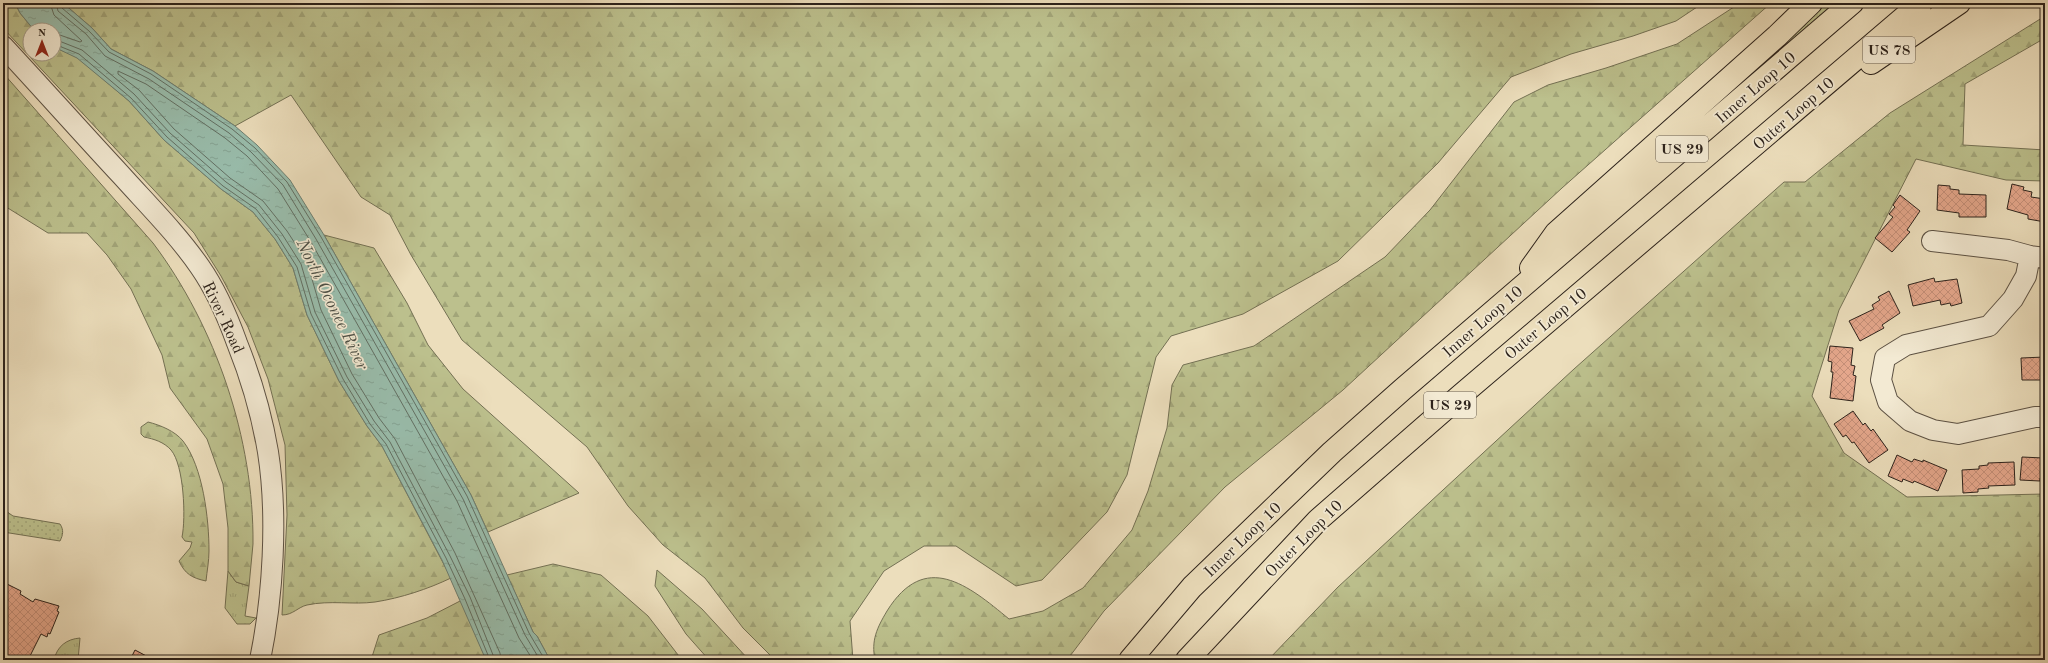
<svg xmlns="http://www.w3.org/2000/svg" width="2048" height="663" viewBox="0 0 2048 663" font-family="'Old Standard TT',serif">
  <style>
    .grass { fill: url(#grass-tufts); stroke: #747154 }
    .forest { fill: url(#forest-firs); stroke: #747154 }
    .garden { fill: url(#garden-dots); stroke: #747154 }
    .water { fill: url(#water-ripples); stroke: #6d7f72 }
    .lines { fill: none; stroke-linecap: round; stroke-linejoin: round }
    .shore { stroke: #627064; stroke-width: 1 }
    .building { fill: url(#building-cross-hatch); stroke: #2c221b }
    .minor-casing { stroke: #5c5143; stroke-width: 22 }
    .highway-casing { stroke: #2c221b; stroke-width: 24 }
    .minor { stroke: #f3ead3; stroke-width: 20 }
    .highway { stroke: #ecdebc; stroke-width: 22 }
    .labels { text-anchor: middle; stroke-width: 3.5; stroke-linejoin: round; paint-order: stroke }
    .shield { fill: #f3ead3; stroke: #685e52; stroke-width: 1 }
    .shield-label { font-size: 15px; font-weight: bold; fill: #2c221b }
    .street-label { font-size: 16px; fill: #2c221b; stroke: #f3ead3 }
    .water-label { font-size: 17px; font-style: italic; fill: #4d5046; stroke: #f3ead3 }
  </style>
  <defs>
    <pattern id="grass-tufts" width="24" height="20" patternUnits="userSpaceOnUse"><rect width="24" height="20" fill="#bcc08d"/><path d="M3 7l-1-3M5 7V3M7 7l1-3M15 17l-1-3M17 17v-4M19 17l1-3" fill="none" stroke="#a2a579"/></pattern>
    <pattern id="forest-firs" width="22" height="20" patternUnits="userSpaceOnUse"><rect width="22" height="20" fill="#bcc08d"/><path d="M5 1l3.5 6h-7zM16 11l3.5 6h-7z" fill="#a2a579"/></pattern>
    <pattern id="garden-dots" width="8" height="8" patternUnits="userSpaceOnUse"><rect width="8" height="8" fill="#bcc08d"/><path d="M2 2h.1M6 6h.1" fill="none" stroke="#a2a579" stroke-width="1.8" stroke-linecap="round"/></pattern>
    <pattern id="water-ripples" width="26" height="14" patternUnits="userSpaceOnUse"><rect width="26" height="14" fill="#99bdac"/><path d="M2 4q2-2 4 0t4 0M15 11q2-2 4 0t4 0" fill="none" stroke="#84a293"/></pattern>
    <pattern id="building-cross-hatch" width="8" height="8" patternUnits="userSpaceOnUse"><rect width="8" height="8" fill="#e5a78c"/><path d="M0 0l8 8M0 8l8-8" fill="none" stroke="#c58f78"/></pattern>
  </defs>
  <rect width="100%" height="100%" fill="#ecdebc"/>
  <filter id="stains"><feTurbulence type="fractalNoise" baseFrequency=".005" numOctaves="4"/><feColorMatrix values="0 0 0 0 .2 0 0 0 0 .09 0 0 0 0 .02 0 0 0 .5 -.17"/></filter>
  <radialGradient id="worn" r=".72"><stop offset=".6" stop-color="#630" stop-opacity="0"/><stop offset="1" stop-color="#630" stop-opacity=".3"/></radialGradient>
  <path class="grass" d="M1825,3H1838L1789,46L1786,40Z
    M228,571L236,582L249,586L245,616L256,618L250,624H237L225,608Z
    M80,638L78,660H54C57,646 67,639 80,638Z"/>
  <path class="forest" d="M3,3H15L20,13L34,30H30V54H54V47L77,57L129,101L164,140L221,189L253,212L275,239L293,268L307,315L339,381L367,426L382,446L451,578C428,589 401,598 375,602C353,605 330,600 307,605C298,607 293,615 282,615L287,515L285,445L268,379L248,327L221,276L194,233L3,28Z
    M63,3H1703L1676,21L1633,36L1571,54L1511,77L1438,163L1338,261L1243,314L1171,336L1156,357L1127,475L1107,512L1042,580L1016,586L956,546H924L884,571L850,621L853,660H775L743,628L705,578L663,545L628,506L587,447L462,340L411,255L390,215L361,197L291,95L235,126L153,71L111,49L92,28Z
    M1740,3H1771L1562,188L1343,390L1225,487L1104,611L1067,660H875C871,640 877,628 887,611C925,550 968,585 1009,619L1043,611L1083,588L1132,530L1148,491L1167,428L1172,385L1183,365L1254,346L1385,257L1430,210L1514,102L1548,85L1606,68L1677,44Z
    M2045,16V38L1965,84L1963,145L2045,150V181L2006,180L1916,159L1839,310L1812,396L1844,453L1907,497L2045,494V660H1268L1338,587L1574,369L1784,182H1805L1890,113Z
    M3,73L153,243C216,327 254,439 253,544C252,558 250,572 249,586L236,582L228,571V528L223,484L207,439L170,388L162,355L131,289L107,255L87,233H48L3,205Z
    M324,235L374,248L407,303L428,345L463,389L579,493L488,532L471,495Z
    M148,422C160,425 175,431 183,441C203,467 209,519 209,551C209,561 207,571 206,581C192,578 185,574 179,561L190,548L192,542L185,541L182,537C186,518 184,465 171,450C164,442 154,439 144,437L141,434V427Z
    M553,564L601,575L648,616L682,660H550L537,636L533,632L507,575Z
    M657,570L702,609L749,660H709L686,634L655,586Z
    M462,600L486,660H371L379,635L427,618Z"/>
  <path class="garden" d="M3,509L13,516L60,524C64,530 63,535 60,541L3,532Z"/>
  <path class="water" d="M15,3H63L92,28L111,49L153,71L235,126L257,145L290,180L324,235L471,495L533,632L537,636L550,660H486L442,560L382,446L367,426L339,381L307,315L293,268L275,239L253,212L221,189L164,140L129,101L77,58L54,47V30H34L20,13Z"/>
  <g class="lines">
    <path class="shore" d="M50,3L54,15L82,41L80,42L54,33
      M56,3L58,11L86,34L105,56L149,79L229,133L251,152L283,185L316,239L463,499L525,635L540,660
      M61,3L62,8L89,31L109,52L151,74L232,129L255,148L287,182L321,237L467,496L529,633L545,660
      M54,39L82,50L134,94L170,133L226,182L259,205L282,234L301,264L315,312L347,377L374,421L390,442L450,556L470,597L495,660
      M54,44L79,54L131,98L167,137L223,186L256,209L278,237L297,267L311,314L343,379L370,424L386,444L446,558L465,599L490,660
      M501,660L500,653L455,553L395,439L379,418L352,374L321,310L307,262L287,231L263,201L230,178L174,129L139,90L118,74V71L146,84L225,138L247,156L278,189L311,242L457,501L519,638L533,660"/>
  </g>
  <path class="building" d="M2012,184L2024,187L2023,190L2032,192L2031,197L2045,199V222L2028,219V215L2007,209Z
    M1938,185L1950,186V189L1959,190V194L1986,195V217H1959V213L1937,210Z
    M1900,195L1920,211L1907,230L1910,232L1892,252L1875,238L1893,217L1889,214L1895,207L1893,205Z
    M1934,278L1935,282L1957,279L1962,303L1951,306L1950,303L1941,305L1940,300L1913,306L1908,285Z
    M1889,291L1900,313L1882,325L1884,328L1860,341L1849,321L1874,309L1872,305L1880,300L1878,297Z
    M1830,346L1853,348L1851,365L1855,366L1853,375L1856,376L1853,401L1830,398L1833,372H1831L1832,362L1828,361Z
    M2045,357V380H2022L2021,358Z
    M1853,411L1863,425L1865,423L1871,431L1873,429L1888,450L1869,463L1854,442L1852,443L1846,435L1843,437L1834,424Z
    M1897,455L1912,462L1914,459L1923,462V460L1947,470L1938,491L1914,481L1913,483L1903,479L1902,482L1888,476Z
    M2043,455H2045V478H2040V481L2020,480L2022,457L2043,458Z
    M2014,462L2015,485L1988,486L1989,488L1978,489V492L1963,493L1962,470L1979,469V466L1988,465V463Z
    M3,582L21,591L20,594L33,602L35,599L59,606L57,611L59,612L50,634L48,633L47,637L41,634L28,660H3Z
    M135,650L154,660H130Z"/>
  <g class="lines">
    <g class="minor-casing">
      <path id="minor" d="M3,46C43,89 82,133 122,176C149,206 178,235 200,267C216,290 228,318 237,343C251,378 262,416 268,452C278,516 273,597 260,660
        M1932,241L2008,250L2030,256L2045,258
        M2030,256L2026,276L2013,299L1989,326L1906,345L1885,358L1881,380L1888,402L1910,421L1933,430L1958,434L2035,417H2045"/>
    </g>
    <g class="highway-casing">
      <path id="highway" d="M1871,63L1959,3
        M1531,268L1556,233L1777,36L1811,3
        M1130,660L1192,587L1332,452L1403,389L1852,3
        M1187,660L1318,520L1460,396L1921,3"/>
    </g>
    <use href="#minor" class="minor"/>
    <use href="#highway" class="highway"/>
  </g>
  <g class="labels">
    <g class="shield">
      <rect x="1863" y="37" width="52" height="26" rx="3"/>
      <rect x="1656" y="136" width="52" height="26" rx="3"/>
      <rect x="1424" y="392" width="52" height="26" rx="3"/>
    </g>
    <g class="shield-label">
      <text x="1889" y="55">US 78</text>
      <text x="1682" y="154">US 29</text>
      <text x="1450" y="410">US 29</text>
    </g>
    <g class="street-label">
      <text transform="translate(1755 87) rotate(-41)" y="6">Inner Loop 10</text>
      <text transform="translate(1793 113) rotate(-41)" y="6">Outer Loop 10</text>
      <text transform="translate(224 317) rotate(65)" y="6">River Road</text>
      <text transform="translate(1482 321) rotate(-41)" y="6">Inner Loop 10</text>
      <text transform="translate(1545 323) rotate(-40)" y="6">Outer Loop 10</text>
      <text transform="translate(1303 538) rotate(-45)" y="6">Outer Loop 10</text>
      <text transform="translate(1242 539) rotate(-44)" y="6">Inner Loop 10</text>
    </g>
    <g class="water-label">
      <text transform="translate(333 304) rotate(64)" y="6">North Oconee River</text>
    </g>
  </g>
  <rect width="2048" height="663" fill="none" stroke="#ecdebc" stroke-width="16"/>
  <rect x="4" y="4" width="2040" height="655" fill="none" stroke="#2c221b" stroke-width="2"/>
  <rect x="8" y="8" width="2032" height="647" fill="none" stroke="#2c221b"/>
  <g transform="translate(42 42)"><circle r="19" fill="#f3ead3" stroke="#a39a89"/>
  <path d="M0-3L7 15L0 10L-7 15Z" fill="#8f2418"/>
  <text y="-6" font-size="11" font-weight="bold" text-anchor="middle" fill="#2c221b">N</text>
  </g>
  <rect width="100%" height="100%" filter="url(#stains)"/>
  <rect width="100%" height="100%" fill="url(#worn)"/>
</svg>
